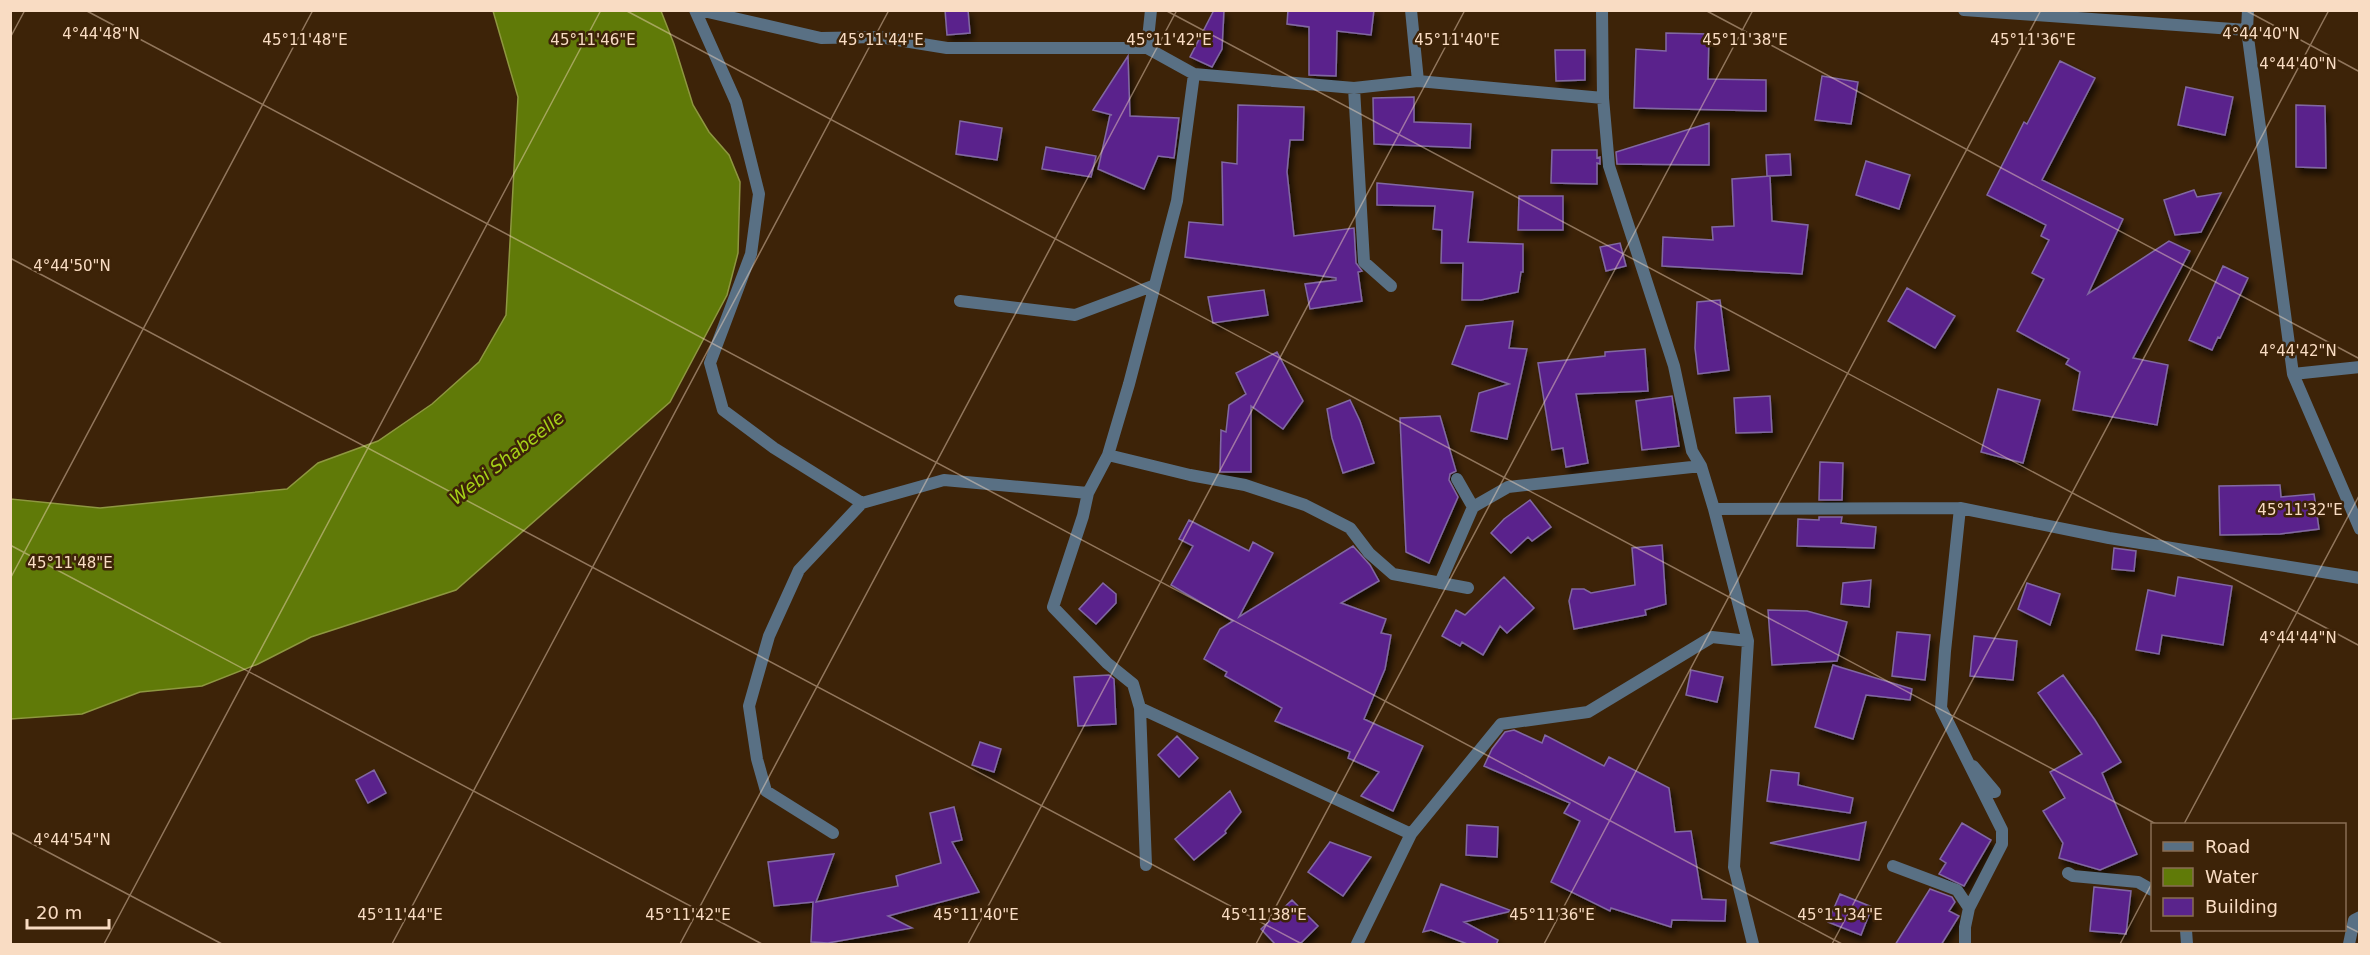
<svg xmlns="http://www.w3.org/2000/svg" width="2370" height="955" viewBox="0 0 2370 955" font-family="'DejaVu Sans',sans-serif">
  <style>
    .water { fill: #607a08; stroke: #8e9740; stroke-width: 1.5 }
    .building { fill: #5a248c; stroke: #8168a2; stroke-width: 1.5; filter: url(#shadow) }
    .lines { fill: none; stroke-linecap: round; stroke-linejoin: round }
    .street { stroke: #597084; stroke-width: 12 }
    .ticks { fill: none; stroke: #f9dcc3; stroke-width: 1.5; stroke-opacity: 0.45 }
    .labels { text-anchor: middle; stroke-width: 5; stroke-linejoin: round; paint-order: stroke }
    .water-label { font-size: 18px; font-style: italic; fill: #a6d118; stroke: #3d2308 }
    .ticks-label { font-size: 15px; text-anchor: middle; fill: #f9dcc3; stroke: #3d2308; stroke-width: 5; stroke-linejoin: round; paint-order: stroke }
  </style>
  <defs>
    <filter id="shadow"><feDropShadow dx="3.5" dy="6" stdDeviation="3" flood-color="#0009"/></filter>
  </defs>
  <rect width="100%" height="100%" fill="#3d2308"/>
  <path class="water" d="M493,11H661L674,44L693,105L709,132L729,155L740,182L738,253L727,295L670,402L456,590L311,637L258,664L202,686L140,692L82,714L11,719V499L100,508L287,489L318,463L378,441L432,404L479,362L506,315L518,97Z"/>
  <path class="building" d="M945,10H968L970,33L947,35Z
    M1214,10H1224L1222,49L1212,67L1190,57Z
    M1288,10H1374L1371,35L1337,31L1336,76L1309,75V27L1287,24Z
    M1666,33L1709,34L1708,79L1766,80V111L1634,108L1636,49L1666,51Z
    M1555,50H1585V80L1556,81Z
    M1128,56L1130,116L1179,118L1174,158L1158,156L1144,189L1098,169L1110,115H1112L1093,110Z
    M2060,61L2095,78L2042,180L2123,219L2088,294L2169,241L2190,251L2133,358L2168,365L2157,425L2073,410L2080,372L2066,364L2069,359L2017,331L2044,279L2032,273L2049,240L2041,236L2046,225L1987,195L2024,122L2027,124Z
    M1822,76L1858,82L1851,124L1815,120Z
    M2186,87L2233,97L2225,135L2178,125Z
    M1414,97V122L1471,124L1470,148L1374,144L1373,98Z
    M1238,105L1304,107L1303,140H1290L1287,172L1294,236L1354,228L1356,263L1362,271L1358,272L1362,301L1310,309L1305,284L1336,280V278L1185,257L1189,222L1223,225L1222,162L1237,164Z
    M2296,105L2325,106L2326,168L2296,167Z
    M960,121L1002,128L997,160L956,154Z
    M1709,123V165L1617,164L1616,152Z
    M1046,147L1096,156L1091,177L1042,169Z
    M1552,150H1597V158L1600,157V164L1597,163V184L1551,183Z
    M1790,154L1791,175L1767,176L1766,155Z
    M1866,161L1910,175L1899,209L1856,195Z
    M1770,176L1772,221L1808,225L1802,274L1662,266L1663,237L1713,240L1712,227L1734,226L1732,179Z
    M1377,183L1473,192L1468,242L1523,244V272H1521L1518,292L1481,300H1462L1463,263H1441L1442,230L1433,229L1435,206L1377,205Z
    M2194,190L2197,197L2221,193L2201,232L2175,235L2164,200Z
    M1519,196H1563V230H1518Z
    M1620,243L1626,266L1606,271L1600,247Z
    M2223,266L2248,278L2220,338L2218,337L2212,350L2189,340Z
    M1907,288L1955,316L1935,348L1888,321Z
    M1264,290L1268,315L1213,323L1208,297Z
    M1720,300L1729,370L1698,374L1695,348L1697,302Z
    M1513,321L1509,348L1527,349L1507,439L1471,431L1479,393L1509,384L1452,364L1466,326Z
    M1645,349L1648,391L1576,394L1588,463L1566,467L1563,448L1552,450L1538,363L1605,356V352Z
    M1277,352L1303,401L1283,429L1251,406V472H1220L1221,430L1226,432L1229,405L1246,394L1236,373Z
    M1998,389L2040,400L2023,463L1981,452Z
    M1672,396L1679,446L1642,450L1636,401Z
    M1770,396L1772,432L1736,433L1734,398Z
    M1350,400L1360,421L1374,463L1343,473L1332,438L1327,409Z
    M1440,416L1456,471L1450,474L1449,480L1458,497L1429,563L1406,552L1400,418Z
    M1820,462L1843,463L1842,500H1819Z
    M2280,485L2281,497L2314,494L2319,529L2280,534L2220,535L2219,486Z
    M1530,500L1551,527L1532,541L1528,537L1511,553L1491,533L1504,519Z
    M1819,517H1842L1841,523L1876,527L1874,548L1797,546L1798,519L1819,520Z
    M1189,520L1249,551L1253,542L1273,553L1239,617L1353,546L1370,565L1379,581L1341,603L1386,619L1381,633L1391,635L1385,669L1364,719L1423,746L1393,811L1361,796L1379,772L1348,758L1350,752L1275,721L1282,708L1225,676L1227,672L1204,659L1220,629L1233,621L1171,585L1193,546L1179,539Z
    M1662,545L1666,604L1645,610L1646,615L1574,629L1569,601L1572,589H1584L1591,593L1635,585L1632,548Z
    M2114,548L2136,551L2134,571L2112,569Z
    M1504,577L1534,608L1507,633L1500,626L1483,655L1462,642L1460,646L1442,636L1456,610L1465,615Z
    M2178,577L2232,586L2223,645L2162,635L2159,654L2136,650L2148,590L2175,596Z
    M1871,580L1869,607L1841,604L1843,583Z
    M1103,583L1116,594V603L1096,624L1079,609Z
    M2027,583L2060,594L2050,625L2018,609Z
    M1768,610L1807,611L1847,622L1837,661L1772,665Z
    M1897,632L1930,635L1925,680L1892,676Z
    M1974,636L2017,641L2013,680L1970,676Z
    M1833,665L1912,689L1910,700L1866,695L1853,739L1815,727Z
    M1691,670L1723,677L1717,702L1686,695Z
    M1109,675L1114,679L1116,724L1078,726L1074,677Z
    M2063,675L2095,720L2121,762L2102,773L2137,854L2100,870L2059,858L2063,843L2043,811L2065,798L2050,772L2082,754L2038,693Z
    M1514,730L1542,743L1545,735L1604,766L1609,757L1669,788L1675,832L1691,831L1702,899L1726,900L1725,921L1672,920L1671,927L1611,908L1610,911L1551,882L1580,821L1564,813L1570,803L1484,766L1492,749L1505,732Z
    M1177,736L1198,758L1179,777L1158,755Z
    M980,742L1001,749L994,772L972,765Z
    M374,770L386,793L368,803L356,780Z
    M1771,770L1799,773L1798,785L1853,798L1850,813L1767,801Z
    M1230,791L1241,812L1225,831L1226,833L1194,860L1175,839Z
    M954,807L962,840L952,842L979,892L888,916L912,928L828,943L811,942L813,902L774,906L768,862L834,854L816,902L898,886L896,876L941,863L930,813Z
    M1866,822L1859,860L1770,843Z
    M1962,823L1991,840L1964,886L1939,874L1946,863L1940,859Z
    M1467,825L1498,827L1497,857L1466,855Z
    M1330,842L1371,857L1343,896L1308,872Z
    M1441,884L1512,911L1464,922L1498,940L1496,945H1470L1431,930L1423,932Z
    M2094,887L2131,891L2126,934L2090,931Z
    M1930,889L1952,897L1955,902L1949,911L1959,916L1941,945H1895Z
    M1840,894L1872,907L1861,935L1828,922Z
    M1292,900L1318,926L1299,945H1276L1261,929Z"/>
  <g class="lines">
    <path class="street" d="M695,10L736,102L759,194L751,254L710,363L723,410L774,448L862,503
      M699,10L821,38L879,37L947,48H1147L1194,74L1354,88L1418,81L1603,98
      M1411,10L1418,81
      M1602,10L1603,98L1609,166L1674,366L1692,451L1701,466L1714,509L1748,641L1734,867L1753,944
      M1964,10L2247,30
      M2248,10L2247,30L2293,374L2360,529
      M1147,48L1151,10
      M1354,88L1364,262L1391,286
      M960,301L1075,315L1155,285
      M2293,374L2360,367
      M1108,455L1190,475L1245,485L1305,505L1350,528L1369,553L1393,574L1468,588
      M1457,479L1473,507
      M1960,508L1945,651L1941,708L2002,830V844L1969,908L1965,927V944
      M1714,509L1960,508L2109,538L2360,578
      M1440,583L1473,507L1508,487L1701,466
      M1140,708L1411,834
      M1973,766L1995,792
      M833,833L766,791L757,759L749,706L769,636L799,570L862,503L944,480L1088,493
      M1146,865L1140,708L1133,684L1107,663L1053,607L1083,516L1088,493L1108,455L1129,384L1177,201L1194,74
      M1893,866L1957,890L1969,908
      M2068,873L2073,876L2138,882L2152,890
      M2186,930L2187,944
      M1357,944L1411,834L1501,724L1588,712L1712,637L1748,641
      M2349,944L2354,920L2360,917"/>
  </g>
  <path class="ticks" d="M85,10L1842,944M625,10L2156,824M1165,10L2360,646M1705,10L2360,359M2245,10L2360,72M10,38L25,10M10,258L1302,944M10,545L762,944M10,579L313,10M2184,824L2360,494M10,832L222,944M2344,925L2360,933M104,944L601,10M392,944L889,10M680,944L1177,10M968,944L1465,10M1256,944L1753,10M1544,944L2041,10M1832,944L2329,10M2120,944L2152,883"/>
  <g class="labels">
    <g class="water-label">
      <text transform="translate(507 458) rotate(-38)" y="6">Webi Shabeelle</text>
    </g>
  </g>
  <g class="ticks-label">
    <text x="2261" y="39">4°44'40"N</text>
    <text x="101" y="39">4°44'48"N</text>
    <text x="305" y="45">45°11'48"E</text>
    <text x="593" y="45">45°11'46"E</text>
    <text x="881" y="45">45°11'44"E</text>
    <text x="1169" y="45">45°11'42"E</text>
    <text x="1457" y="45">45°11'40"E</text>
    <text x="1745" y="45">45°11'38"E</text>
    <text x="2033" y="45">45°11'36"E</text>
    <text x="2298" y="69">4°44'40"N</text>
    <text x="72" y="271">4°44'50"N</text>
    <text x="2298" y="356">4°44'42"N</text>
    <text x="2300" y="515">45°11'32"E</text>
    <text x="70" y="568">45°11'48"E</text>
    <text x="2298" y="643">4°44'44"N</text>
    <text x="72" y="845">4°44'54"N</text>
    <text x="400" y="920">45°11'44"E</text>
    <text x="688" y="920">45°11'42"E</text>
    <text x="976" y="920">45°11'40"E</text>
    <text x="1264" y="920">45°11'38"E</text>
    <text x="1552" y="920">45°11'36"E</text>
    <text x="1840" y="920">45°11'34"E</text>
  </g>
  <rect width="2370" height="955" fill="none" stroke="#f9dcc3" stroke-width="24"/>
  <rect x="2151" y="823" width="195" height="108" fill="#3d2308" stroke="#886d53" stroke-width="1.5"/>
  <rect x="2163" y="842" width="30" height="9" fill="#597084" stroke="#886d53" stroke-width="1.5"/>
  <text x="2205" y="853" font-size="18" fill="#f9dcc3">Road</text>
  <rect x="2163" y="868" width="30" height="18" fill="#607a08" stroke="#886d53" stroke-width="1.5"/>
  <text x="2205" y="883" font-size="18" fill="#f9dcc3">Water</text>
  <rect x="2163" y="898" width="30" height="18" fill="#5a248c" stroke="#886d53" stroke-width="1.5"/>
  <text x="2205" y="913" font-size="18" fill="#f9dcc3">Building</text>
  <path d="M27 919v9h82v-9" fill="none" stroke="#f9dcc3" stroke-width="3"/>
  <text x="36" y="919" font-size="18" fill="#f9dcc3" stroke="#3d2308" stroke-width="4.5" paint-order="stroke">20 m</text>
</svg>
